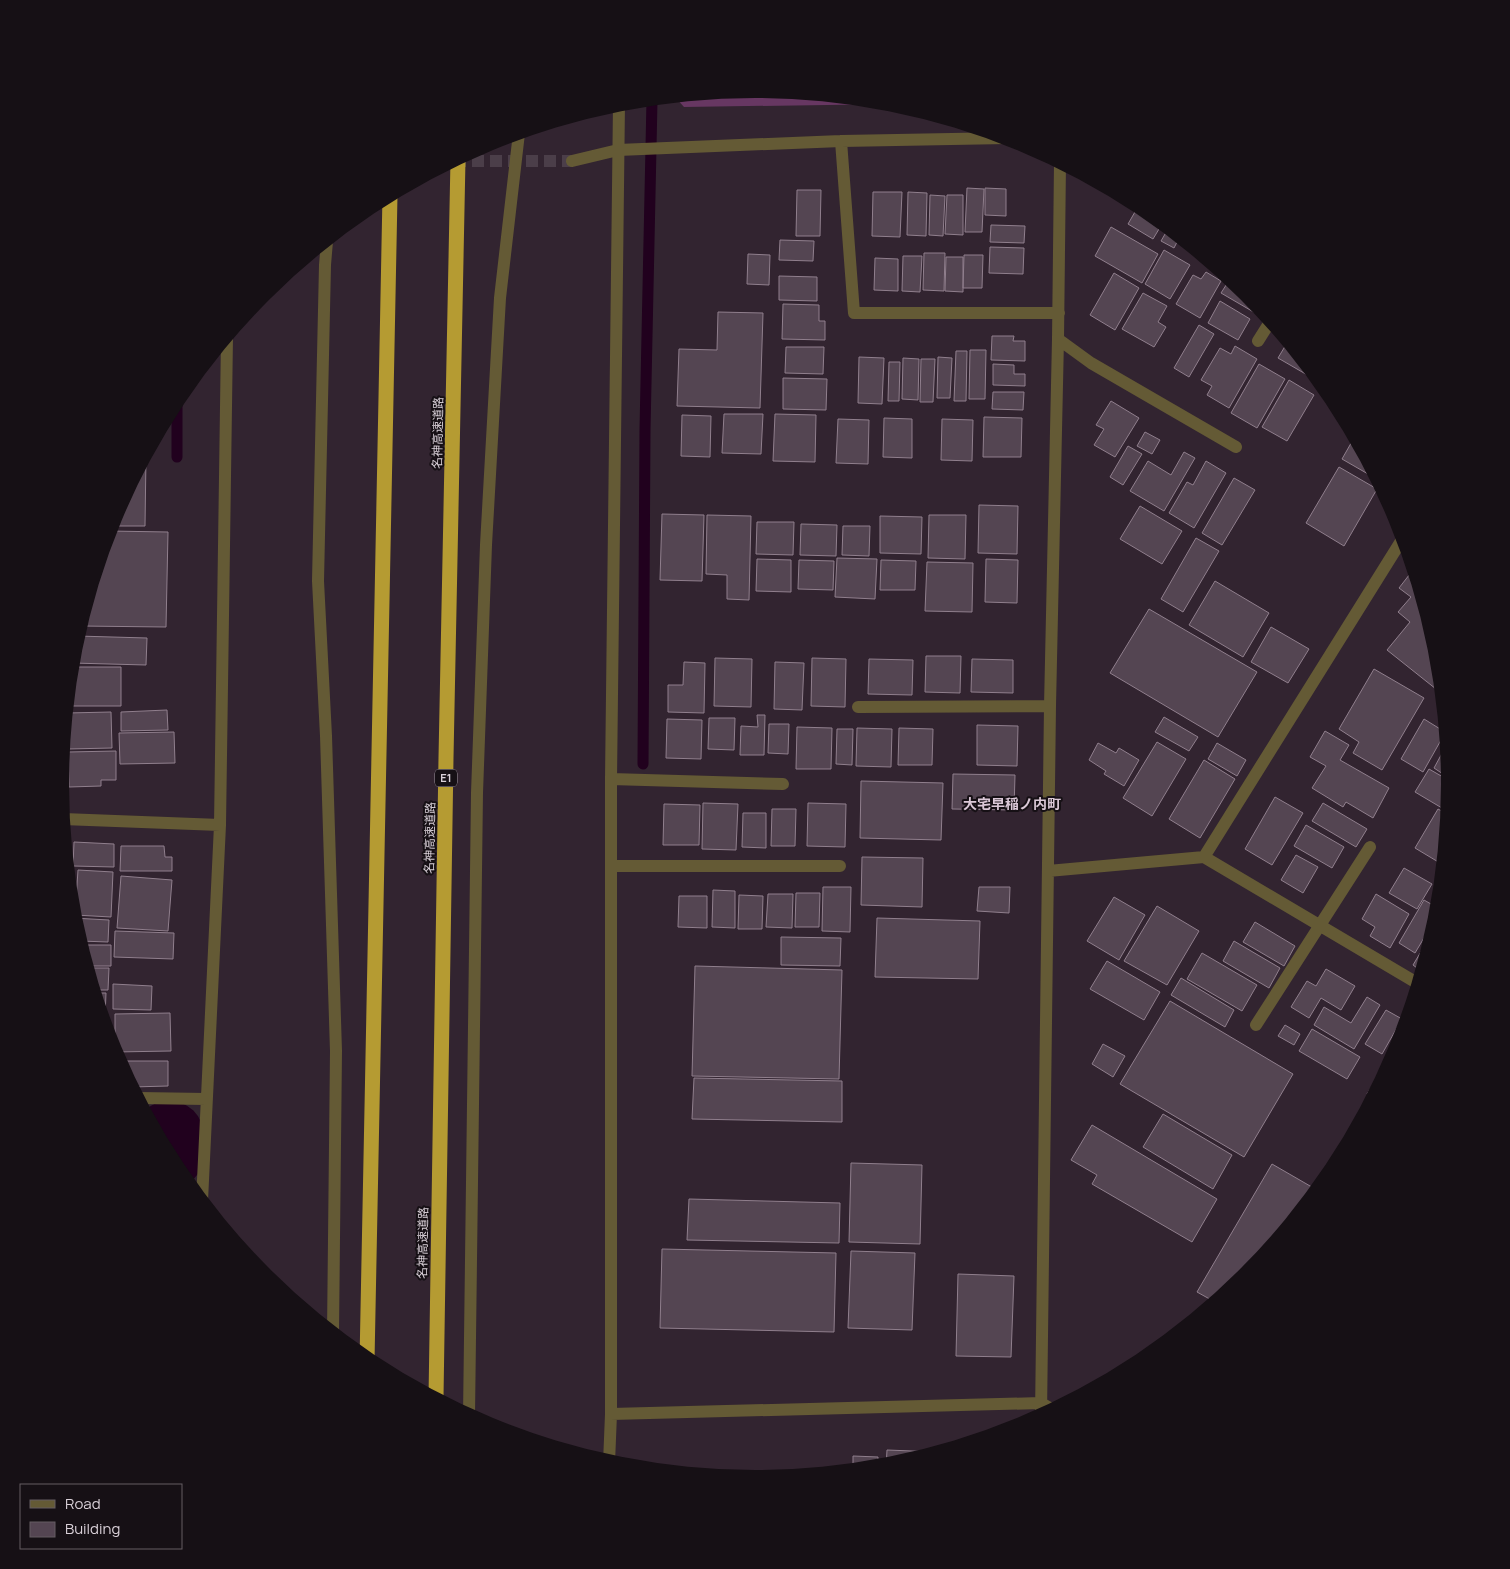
<svg xmlns="http://www.w3.org/2000/svg" width="1510" height="1569" viewBox="0 0 1510 1569" font-family="Manrope,'Noto Sans JP',sans-serif">
  <style>
    .green { fill: #673762 }
    .lines { fill: none; stroke-linecap: round; stroke-linejoin: round }
    .stream { stroke: #21011e; stroke-width: 11 }
    .river { stroke: #21011e; stroke-width: 69 }
    .building { fill: #544552; stroke: #907f8d }
    .minor-tunnel { stroke: #4b3e49; stroke-width: 12; stroke-dasharray: 12 6; stroke-linecap: butt }
    .minor { stroke: #645a35; stroke-width: 12 }
    .highway { stroke: #b59b32; stroke-width: 15 }
    .labels { text-anchor: middle; stroke-width: 4; stroke-linejoin: round; paint-order: stroke }
    .shield { fill: #161015; stroke: #9e969e; stroke-width: 1 }
    .shield-label { font-size: 11px; font-weight: bold; fill: #d9d0d8 }
    .street-label { font-size: 12px; fill: #d9d0d8; stroke: #161015 }
    .neighbourhood-label { font-size: 14px; font-weight: bold; fill: #dbc8d7; stroke: #161015 }
  </style>
  <rect width="100%" height="100%" fill="#322430"/>
  <path class="green" d="M755,90L891,103L894,104L684,107L675,97Z"/>
  <g class="lines">
    <path class="stream" d="M177,457V398
      M643,764L645,430L652,100"/>
    <path class="river" d="M169,1155V1135"/>
  </g>
  <path class="building" d="M967,188L984,189L982,232H965Z
    M985,188L1006,189V216L985,215Z
    M797,190H821L820,236H796Z
    M873,192H902L900,237L872,236Z
    M908,192L927,193L926,236L907,235Z
    M930,195L945,196L943,236L929,235Z
    M947,195H963V235L945,234Z
    M1139,205L1162,224L1153,239L1128,224Z
    M991,225L1025,226L1024,243L990,242Z
    M1111,227L1158,254L1142,283L1095,256Z
    M1168,229L1179,238L1174,248L1161,241Z
    M780,240L814,241L813,261L779,260Z
    M990,247L1024,248L1023,274L989,273Z
    M1164,250L1190,265L1170,299L1145,284Z
    M924,253H945L944,291L923,290Z
    M748,254L770,255L769,285L747,284Z
    M964,255H983L982,288H963Z
    M903,256H922L920,292L902,291Z
    M946,257H963V292L945,291Z
    M875,258L898,259V291L874,290Z
    M1206,272L1221,281L1200,318L1176,304L1193,275L1201,279Z
    M1114,273L1139,288L1115,330L1090,315Z
    M779,276L817,277V301L779,300Z
    M1230,279L1247,293L1260,310L1257,314L1221,293Z
    M1143,293L1167,306L1158,322L1166,327L1154,347L1122,329Z
    M1220,301L1250,319L1238,340L1208,323Z
    M783,304L819,305V321H825V340L782,339Z
    M718,312L763,313L760,408L677,406L679,349L717,350Z
    M1199,325L1214,334L1189,377L1174,368Z
    M992,336H1014L1013,341H1025V361L991,360Z
    M1287,343L1317,379L1316,380L1278,358Z
    M1235,346L1257,359L1229,408L1207,395L1212,386L1201,380L1220,348L1231,354Z
    M786,347H824L823,374L785,373Z
    M970,350H986L985,399H969Z
    M956,351H967L966,401H954Z
    M859,357L884,358L882,404L858,403Z
    M938,357L952,358L950,398H937Z
    M903,358L919,359L918,400L902,399Z
    M921,359H935L933,402H920Z
    M889,362H900L899,401H888Z
    M993,364L1014,365V374H1025V386L993,385Z
    M1259,364L1285,379L1257,428L1231,413Z
    M783,378L827,379L826,410L783,409Z
    M1289,380L1314,395L1287,441L1262,427Z
    M993,392H1024L1023,410L992,409Z
    M1111,401L1139,418L1115,457L1094,445L1104,429L1096,425Z
    M724,414H763L761,454L722,453Z
    M775,414L816,415L815,462L773,461Z
    M682,415L711,416L710,457L681,456Z
    M984,417L1022,418L1021,457H983Z
    M884,418L912,419V458L883,457Z
    M838,419L869,420L868,464L836,463Z
    M942,419L973,420L972,461L941,460Z
    M1145,432L1160,440L1152,454L1137,446Z
    M1354,438L1375,478L1342,459Z
    M1128,446L1142,454L1123,485L1110,477Z
    M1184,452L1195,458L1164,511L1130,491L1148,461L1171,475Z
    M146,457L145,526H111L113,518Z
    M1206,461L1226,473L1194,528L1169,513L1187,482L1193,485Z
    M1339,467L1377,489L1344,546L1306,523Z
    M1234,478L1255,490L1222,545L1202,533Z
    M979,505L1018,506L1017,554L978,553Z
    M1140,506L1182,531L1162,564L1120,539Z
    M662,514L704,515L702,581L660,580Z
    M707,515L751,516L749,600L727,599V575L706,574Z
    M929,515H966L965,559L928,558Z
    M880,516L922,517L921,554L880,553Z
    M757,522H794L793,555L756,554Z
    M801,524L837,525L836,556L800,555Z
    M843,526H870L869,556L842,555Z
    M109,531L168,532L166,627L80,626Z
    M1196,538L1219,551L1183,612L1161,599Z
    M837,558L877,559L875,599L835,597Z
    M757,559L791,560V592L756,591Z
    M986,559L1018,560L1017,603L985,602Z
    M799,560L834,561L833,590L798,589Z
    M881,560L916,561L915,590H880Z
    M927,562L973,563L972,612L925,611Z
    M1413,570L1437,649L1441,693L1387,650L1410,622L1398,612L1411,597L1399,588Z
    M1215,581L1269,613L1243,657L1189,625Z
    M1149,609L1257,672L1218,737L1110,673Z
    M1271,627L1309,649L1288,683L1251,662Z
    M77,636L147,638L146,665L72,663L73,649Z
    M926,656H961L960,693L925,692Z
    M715,658L752,659L751,707L714,706Z
    M812,658L846,659L845,707L811,706Z
    M869,659L913,660L912,695L868,694Z
    M972,659L1013,660V693L971,692Z
    M684,662L705,663L704,713L668,712V685H683Z
    M775,662L804,663L802,710L774,709Z
    M72,667H121V706H68Z
    M1374,669L1424,698L1382,770L1353,753L1359,742L1339,729Z
    M167,710L168,730L121,731V712Z
    M111,712L112,748L68,749L67,713Z
    M757,715H765L764,755H740L741,726L758,727Z
    M1164,717L1198,737L1189,751L1155,732Z
    M709,718H735L734,750L708,749Z
    M667,719L702,720L701,759L666,758Z
    M1424,719L1445,732V733L1423,772L1401,759Z
    M769,724H789L788,754L768,753Z
    M977,725L1018,726L1017,766L977,765Z
    M797,727L832,728L831,769H796Z
    M857,728L892,729L891,767L856,766Z
    M899,728L933,729L932,765H898Z
    M837,729H853L852,765L836,764Z
    M1325,731L1349,745L1340,760L1389,788L1373,818L1346,802L1343,807L1312,788L1326,766L1310,757Z
    M174,732L175,763L120,764L119,733Z
    M1157,742L1186,759L1152,816L1123,798Z
    M1098,743L1116,753L1119,748L1139,760L1124,786L1104,774L1106,771L1089,760Z
    M1217,743L1246,760L1237,776L1208,759Z
    M1446,746L1449,778L1434,768Z
    M116,751V780H101V786L69,787L68,752Z
    M1204,760L1235,779L1200,838L1169,819Z
    M1429,769L1450,781L1447,811L1415,792Z
    M953,774L1015,775L1014,810L952,809Z
    M861,781L943,783L941,840L860,838Z
    M1275,797L1303,813L1272,865L1245,849Z
    M703,803L738,804L736,850L702,849Z
    M808,803L846,804L845,847L807,846Z
    M1323,803L1367,829L1356,847L1312,821Z
    M664,804L700,805L699,845H663Z
    M772,809H796L795,846H771Z
    M1438,809L1447,814L1443,859L1440,863L1415,848Z
    M743,813H766V848L742,847Z
    M1306,825L1344,847L1332,868L1294,846Z
    M74,842L114,844V867L73,866Z
    M121,846H164L165,857H172V871H120Z
    M1296,855L1318,867L1303,893L1281,880Z
    M862,857L923,858L922,907L861,905Z
    M1404,868L1432,884L1417,909L1389,893Z
    M78,870L113,872L111,917L75,915Z
    M121,876L172,880L168,931L117,928Z
    M823,887H851L850,932L822,931Z
    M979,887H1010L1009,913L977,911Z
    M713,890L735,891V928L712,927Z
    M796,893H820L819,927H795Z
    M768,894H793L792,928L766,927Z
    M1376,894L1409,914L1390,948L1370,936L1375,927L1362,919Z
    M739,895L763,896L762,929H738Z
    M679,896H707V928L678,927Z
    M1114,897L1145,915L1119,960L1087,941Z
    M1424,900L1438,908L1437,916L1415,953L1399,943Z
    M1157,906L1199,931L1167,985L1124,961Z
    M73,918L109,920L108,942L80,941Z
    M877,918L980,921L978,979L875,977Z
    M1255,922L1295,946L1284,966L1243,942Z
    M1434,930L1421,971L1413,965Z
    M115,931L174,933L173,959L114,957Z
    M781,937L841,938L840,966L781,965Z
    M1234,941L1280,968L1269,988L1223,961Z
    M81,945H111V966H87Z
    M1202,953L1257,985L1242,1011L1187,979Z
    M1107,961L1160,992L1144,1020L1090,989Z
    M695,966L842,970L839,1079L692,1076Z
    M88,968H109L108,990H95Z
    M1326,969L1355,986L1341,1010L1321,998L1309,1018L1291,1007L1307,981L1316,986Z
    M1181,978L1234,1010L1225,1027L1171,995Z
    M113,984L152,986L151,1010L113,1009Z
    M95,993H106L105,1017H103Z
    M1367,997L1380,1005L1354,1049L1314,1025L1324,1007L1351,1023Z
    M1170,1001L1293,1074L1244,1157L1120,1084Z
    M1386,1010L1402,1019L1382,1054L1365,1044Z
    M170,1013L171,1051L115,1052V1014Z
    M1285,1025L1300,1034L1294,1045L1278,1036Z
    M1405,1025L1397,1051L1396,1052L1391,1049Z
    M1312,1029L1360,1057L1347,1079L1299,1051Z
    M1103,1044L1125,1056L1113,1077L1092,1064Z
    M125,1061H168V1086L132,1087L125,1073Z
    M1387,1062L1390,1064L1372,1097L1367,1094Z
    M694,1078L842,1081V1122L692,1119Z
    M1163,1114L1232,1155L1213,1189L1143,1147Z
    M1092,1125L1217,1199L1192,1242L1092,1184L1097,1175L1071,1160Z
    M157,1132H161V1138L166,1139V1150Z
    M851,1163L922,1165L920,1244L849,1242Z
    M1272,1164L1317,1190L1246,1276L1215,1302L1197,1292Z
    M689,1199L840,1203L839,1243L687,1240Z
    M662,1249L836,1253L834,1332L660,1328Z
    M851,1251L915,1253L912,1330L848,1328Z
    M958,1274L1014,1276L1011,1357L956,1356Z
    M887,1450L938,1452L886,1467Z
    M853,1456L878,1457V1467L853,1470Z"/>
  <g class="lines">
    <path class="minor-tunnel" d="M454,161H572"/>
    <path class="minor" d="M841,141L854,313H1059
      M572,161L618,150L841,141L1007,138
      M327,241L325,265L318,581L326,736L336,1051L333,1333
      M1058,339L1091,363L1236,447
      M1258,341L1270,322
      M858,707L1050,706
      M611,779L783,784
      M63,819L220,825
      M1204,857L1403,538
      M611,866H840
      M1048,871L1204,857L1417,983
      M1256,1025L1370,847
      M139,1098L206,1099
      M202,1201L220,825L227,337
      M611,1414L1041,1403L1053,1410
      M469,1416L477,793L486,545L500,298L519,133
      M1041,1416L1050,706L1058,339L1060,163
      M609,1463L611,1414V779L619,103"/>
    <path class="highway" d="M367,1361L390,195
      M436,1398L446,758L458,159"/>
  </g>
  <g class="labels">
    <rect class="shield" x="435" y="769.5" width="22" height="17" rx="4"/>
    <g class="shield-label">
      <text x="446" y="782">E1</text>
    </g>
    <g class="street-label">
      <text transform="translate(438 433) rotate(-89)" y="4">名神高速道路</text>
      <text transform="translate(430 838) rotate(-89)" y="4">名神高速道路</text>
      <text transform="translate(423 1243) rotate(-89)" y="4">名神高速道路</text>
    </g>
    <g class="neighbourhood-label">
      <text x="1012" y="809">大宅早稲ノ内町</text>
    </g>
  </g>
  <path d="M0 0H1510V1569H0ZM69 784a686 686 0 1 1 1372 0a686 686 0 1 1-1372 0Z" fill="#161015" fill-rule="evenodd"/>
  <rect x="20" y="1484" width="162" height="65" fill="#161015" stroke="#645d63"/>
  <rect x="30" y="1500" width="25" height="8" fill="#645a35" stroke="#645d63"/>
  <text x="65" y="1509" font-size="15" fill="#d9d0d8">Road</text>
  <rect x="30" y="1522" width="25" height="15" fill="#544552" stroke="#645d63"/>
  <text x="65" y="1534" font-size="15" fill="#d9d0d8">Building</text>
</svg>
